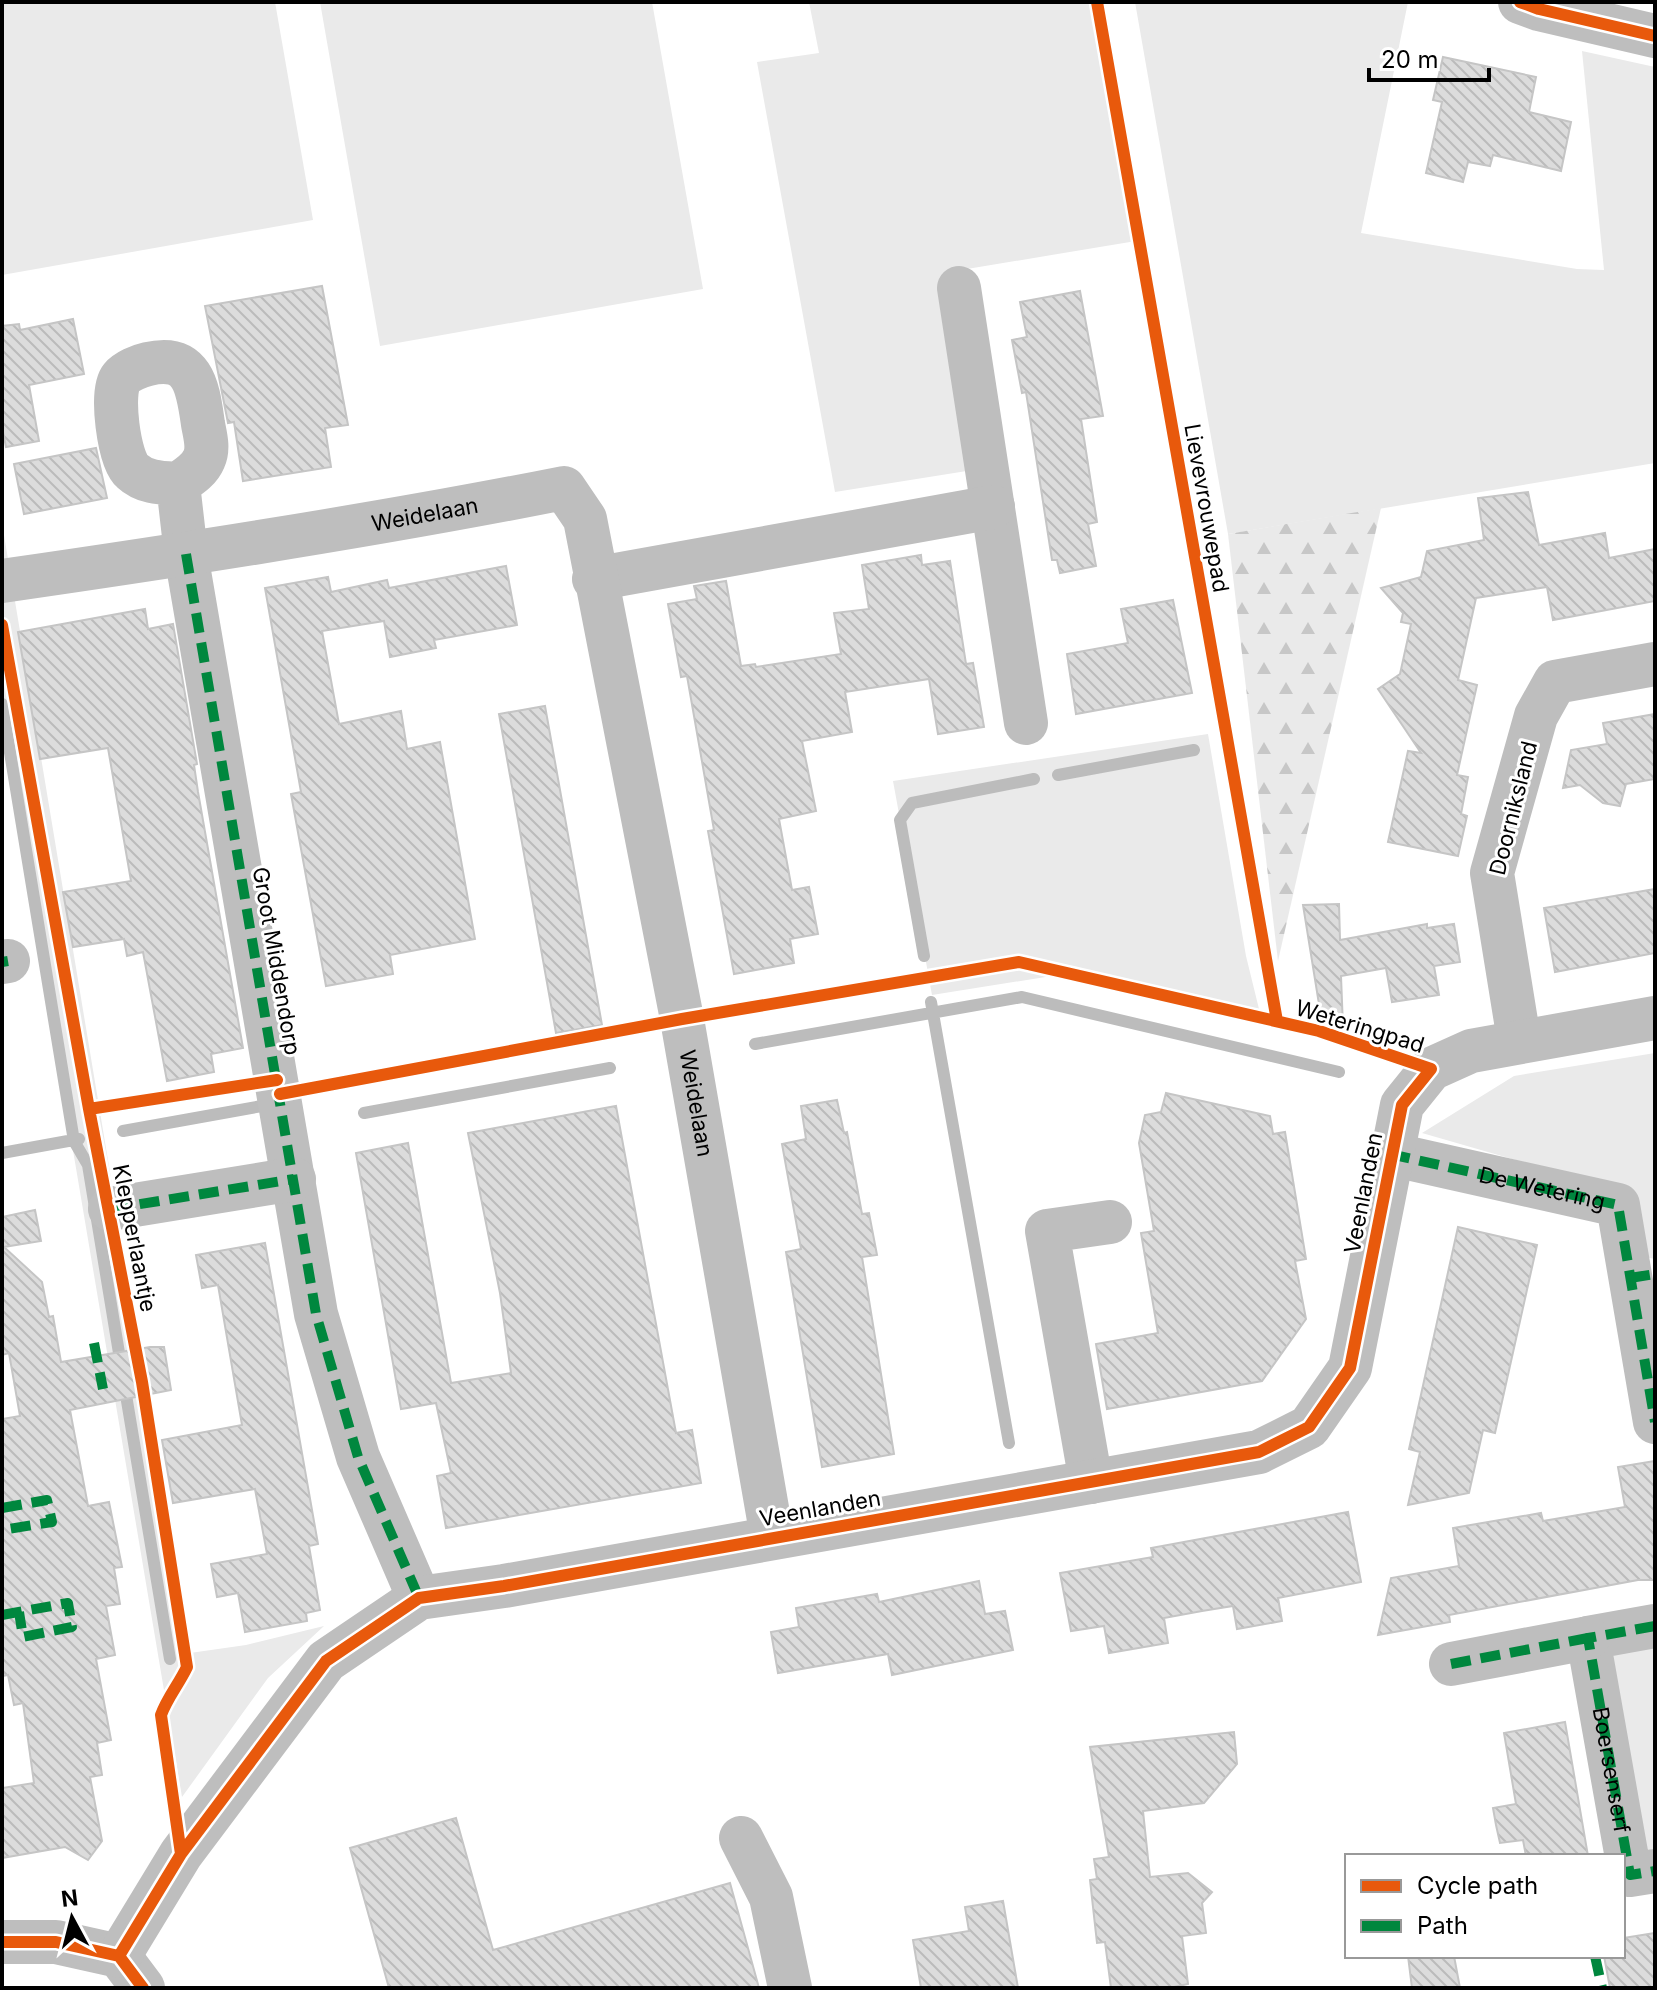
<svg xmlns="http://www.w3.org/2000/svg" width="1657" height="1990" viewBox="0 0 1657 1990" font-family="Inter,sans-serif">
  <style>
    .green { fill: #eaeaea }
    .forest { fill: url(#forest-firs) }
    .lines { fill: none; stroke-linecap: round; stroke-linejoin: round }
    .stream { stroke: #bcbcbc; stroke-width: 12 }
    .building { fill: url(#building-back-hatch); stroke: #c5c5c5; stroke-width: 2 }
    .minor { stroke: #bebebe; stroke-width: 44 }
    .quiet { stroke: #00873e; stroke-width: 10; stroke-dasharray: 20 10; stroke-linecap: butt }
    .cycleway-casing { stroke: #fff; stroke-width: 17 }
    .cycleway { stroke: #e8590c; stroke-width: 12 }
    .labels { text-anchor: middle; stroke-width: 6; stroke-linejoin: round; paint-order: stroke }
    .street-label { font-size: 22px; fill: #000; stroke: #fff }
  </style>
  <defs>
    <pattern id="forest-firs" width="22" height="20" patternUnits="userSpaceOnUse" patternTransform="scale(2)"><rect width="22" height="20" fill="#eaeaea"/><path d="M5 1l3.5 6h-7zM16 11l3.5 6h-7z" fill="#c7c7c7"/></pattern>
    <pattern id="building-back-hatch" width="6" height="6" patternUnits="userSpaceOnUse" patternTransform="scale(2)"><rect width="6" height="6" fill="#dcdcdc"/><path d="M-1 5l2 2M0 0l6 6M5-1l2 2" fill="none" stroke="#bbb"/></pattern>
  </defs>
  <rect width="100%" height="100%" fill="#fff"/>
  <path class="green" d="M2,2H275L313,220L2,275Z
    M320,2H652L703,289L380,346Z
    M809,2H1091L1136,241L943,273L973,470L835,492L757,62L819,53Z
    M1135,2H1408L1361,233L1577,269L1604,270L1582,51L1655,67V463L1228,534Z
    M2,523L190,1653L246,1645L324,1626L268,1678L182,1797L2,729Z
    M1208,734L1246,956L1259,1009L1083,971L932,995L893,781Z
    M1655,1053V1259L1645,1257L1620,1190L1422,1133L1514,1076Z
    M1655,1642V1850L1640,1853L1604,1651Z"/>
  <path class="forest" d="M1381,508L1278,961L1228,534Z"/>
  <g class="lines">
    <path class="stream" d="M2,704L74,1141L88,1165L121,1365
      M1058,775L1194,750
      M924,956L900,820L912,803L1034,779
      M931,1002L1009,1443
      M755,1044L1022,997L1339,1072
      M364,1113L610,1068
      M123,1131L273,1104
      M2,1153L79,1139
      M124,1383L170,1659"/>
  </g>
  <path class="building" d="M1443,57L1536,77L1529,112L1571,122L1561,171L1493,155L1490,166L1468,162L1463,182L1426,173L1442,102L1433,100Z
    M322,286L348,425L325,428L331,467L243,481L234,422L228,423L205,306Z
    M1080,291L1103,416L1081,419L1097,522L1088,524L1096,566L1060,573L1057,560H1052L1026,392L1022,393L1012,340L1027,337L1020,302Z
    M73,319L84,374L29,385L39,441L6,447L2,427V326L19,324L20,330Z
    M96,448L107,498L24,514L14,464Z
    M1528,492L1539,545L1605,533L1609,558L1655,549V601L1553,620L1547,587L1476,598L1458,680L1477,685L1457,775L1468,777L1461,814L1467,816L1458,856L1388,842L1408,751L1421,753L1378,689L1400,674L1411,624L1401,622L1403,613L1381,588L1421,577L1427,551L1484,540L1478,498Z
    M921,555L922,565L950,561L966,664L973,663L984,727L938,734L929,679L845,692L852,732L802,741L816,811L779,819L792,890L809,887L818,934L790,939L794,963L734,974L708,831L714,830L687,676L681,677L668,604L697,599L694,586L726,581L741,666L755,664L756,667L841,654L834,613L869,609L862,565Z
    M506,566L517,625L434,640L436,648L390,657L384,621L322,631L339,724L401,711L407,749L440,742L475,939L390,955L393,974L326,986L291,794L301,792L265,588L328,577L331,592L387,580L389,588Z
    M1173,600L1192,693L1076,714L1067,654L1128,643L1121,609Z
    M145,609L148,629L173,624L197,764L194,765L198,792L243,1048L211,1054L214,1072L167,1081L143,952L127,956L124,939L73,947L63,892L131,881L108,748L40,759L18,632Z
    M545,706L602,1025L556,1033L499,714Z
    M1655,714V779L1626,784L1620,806L1603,803L1580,785L1563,788L1571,750L1607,744L1603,723Z
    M1655,889V953L1555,972L1544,908Z
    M1339,904L1340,940L1427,924V928L1454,924L1460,962L1434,966L1439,995L1392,1002L1386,968L1341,976L1343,1027L1323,1029L1303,905Z
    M1166,1093L1270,1116L1273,1134L1285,1132L1306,1259L1295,1261L1306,1319L1262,1381L1107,1409L1096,1344L1158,1333L1141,1233L1154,1231L1139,1143L1145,1115L1161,1112Z
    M837,1100L844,1133L847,1132L862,1214L869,1213L877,1255L862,1257L894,1454L822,1467L786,1252L801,1249L782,1144L806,1139L801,1106Z
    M616,1106L676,1433L692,1430L701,1483L446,1528L437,1476L451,1473L436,1403L401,1409L356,1153L408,1143L451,1383L511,1373L500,1293L468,1133Z
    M35,1210L41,1241L4,1247L42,1282L49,1317L53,1316L61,1362L150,1347H164L171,1390L70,1410L88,1506L109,1502L122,1567L114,1568L120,1604L106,1606L115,1655L96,1659L111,1740L97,1743L102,1775L90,1777L102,1841L88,1860L65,1847L2,1858V1788L34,1783L23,1703L14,1705L8,1675L2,1676V1419L20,1416L9,1353L2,1355V1217Z
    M1458,1227L1537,1245L1495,1433L1483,1430L1469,1493L1408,1505L1420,1452L1409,1449Z
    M265,1243L318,1544L309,1546L320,1610L306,1613L307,1621L245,1632L238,1593L217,1597L211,1564L267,1554L255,1489L173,1503L162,1440L242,1425L218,1285L202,1288L196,1255Z
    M1655,1461V1580H1638L1449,1615L1450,1622L1378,1635L1391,1578L1459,1566L1453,1528L1541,1513L1543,1521L1625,1507L1618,1467Z
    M1348,1512L1361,1582L1278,1598L1282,1621L1237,1629L1233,1606L1202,1611L1164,1618L1168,1643L1109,1653L1104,1626L1071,1631L1060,1573L1153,1557L1151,1548Z
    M979,1581L985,1614L1005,1611L1013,1650L892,1675L888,1654L778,1673L771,1632L799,1627L796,1608L877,1594L879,1602Z
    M1565,1722L1588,1856H1526L1523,1840L1500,1843L1496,1825L1493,1808L1516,1804L1504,1733Z
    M1234,1732L1237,1764L1204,1803L1143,1811L1150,1877L1188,1873L1212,1892L1202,1903L1206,1933L1182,1936L1188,1984L1169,1988H1111L1105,1942L1097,1943L1090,1880L1097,1879L1094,1859L1109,1857L1090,1747Z
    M456,1818L493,1950L730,1883L759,1988H389L350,1848Z
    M1003,1901L1018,1988H921L913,1940L969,1931L965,1907Z
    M1655,1933V1988H1610L1604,1956H1623V1938Z
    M1408,1956H1454L1460,1988H1412Z"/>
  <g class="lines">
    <g class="minor">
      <path d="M1520,2L1539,9L1655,36"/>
      <path d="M959,288L1026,723"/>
      <path d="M178,484C188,477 199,471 204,459C209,448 205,435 203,424C198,390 195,353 148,364C139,366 127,371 121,378C110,391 119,460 132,471C145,483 162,483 178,484L186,554L316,1314L358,1457L419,1598"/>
      <path d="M594,579L993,507"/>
      <path id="s1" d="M2,581C190,554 378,525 564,488L585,519L682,1019L772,1537"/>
      <path d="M2,962L8,961"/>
      <path d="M1519,1040L1492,873L1536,716L1555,682L1655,664"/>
      <path d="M1390,1154L1618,1205L1655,1422"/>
      <path d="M110,1209L294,1179"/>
      <path d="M1091,1482L1047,1231L1110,1222"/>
      <path d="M1655,1626L1588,1638L1630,1875L1655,1871"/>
      <path d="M1451,1664L1588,1638"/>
      <path d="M741,1838L771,1897L790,1988"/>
      <path d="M2,1942H56L119,1956L143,1988"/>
      <path d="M119,1956L181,1854L326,1661L419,1598L504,1586L1259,1452L1309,1427L1350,1368L1402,1105L1431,1069L1471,1051L1655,1018"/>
    </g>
    <g class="quiet">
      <path d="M186,554L316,1314L358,1457L419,1598"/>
      <path d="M2,962L8,961"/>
      <path id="s2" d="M1390,1154L1618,1205L1655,1422"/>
      <path d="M110,1209L294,1179"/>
      <path d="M1630,1278L1655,1274"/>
      <path d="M94,1343L103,1389"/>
      <path d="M2,1508L47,1500L52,1522L2,1530"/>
      <path d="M2,1615L68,1603L72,1627L23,1637L19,1612"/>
      <path id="s3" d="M1655,1626L1588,1638L1630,1875L1655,1871"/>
      <path d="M1451,1664L1588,1638"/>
      <path d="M1595,1956L1602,1988"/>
    </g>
    <g class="cycleway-casing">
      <path id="cycleway" d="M1097,2L1277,1021
        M1520,2L1539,9L1655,36
        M2,625L89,1109L142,1382L187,1667C179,1684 167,1698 161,1715L181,1854
        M89,1109L277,1080
        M2,1942H56L119,1956L143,1988
        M119,1956L181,1854L326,1661L419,1598L504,1586L1259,1452L1309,1427L1350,1368L1402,1105L1431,1069L1319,1031L1019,962L682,1019L280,1094"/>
    </g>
    <use href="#cycleway" class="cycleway"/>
  </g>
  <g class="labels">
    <g class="street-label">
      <text transform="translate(1207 508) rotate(80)" y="8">Lievevrouwepad</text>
      <text dy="8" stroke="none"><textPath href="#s1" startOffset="428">Weidelaan</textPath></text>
      <text transform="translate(1513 808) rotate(-76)" y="8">Doorniksland</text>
      <text transform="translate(277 961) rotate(80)" y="8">Groot Middendorp</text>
      <text transform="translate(1360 1026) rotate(17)" y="8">Weteringpad</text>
      <text dy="8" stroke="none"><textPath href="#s1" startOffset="1202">Weidelaan</textPath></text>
      <text dy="8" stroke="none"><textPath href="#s2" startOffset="156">De Wetering</textPath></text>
      <text transform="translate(1363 1193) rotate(-79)" y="8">Veenlanden</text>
      <text transform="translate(135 1238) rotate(79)" y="8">Klepperlaantje</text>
      <text transform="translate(820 1508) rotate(-10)" y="8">Veenlanden</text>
      <text dy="8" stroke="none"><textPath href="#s3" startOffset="202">Boersenserf</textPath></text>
    </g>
  </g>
  <rect width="1657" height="1990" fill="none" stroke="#000000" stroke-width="8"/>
  <rect x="1345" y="1854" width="280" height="104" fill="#ffffff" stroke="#999999" stroke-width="2"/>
  <rect x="1361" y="1880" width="40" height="12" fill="#e8590c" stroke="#999999" stroke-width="2"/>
  <text x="1417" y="1894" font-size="24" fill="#000000">Cycle path</text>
  <rect x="1361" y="1920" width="40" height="12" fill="#00873e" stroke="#999999" stroke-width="2"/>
  <text x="1417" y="1934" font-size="24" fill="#000000">Path</text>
  <g transform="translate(72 1918) rotate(353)" stroke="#ffffff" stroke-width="6" paint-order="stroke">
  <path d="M0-6L14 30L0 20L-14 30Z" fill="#000000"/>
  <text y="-12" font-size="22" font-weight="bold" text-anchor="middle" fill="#000000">N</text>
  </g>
  <path d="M1369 68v12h120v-12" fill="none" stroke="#000000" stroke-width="4"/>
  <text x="1381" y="68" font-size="24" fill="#000000" stroke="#ffffff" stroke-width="6" paint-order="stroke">20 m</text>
</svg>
